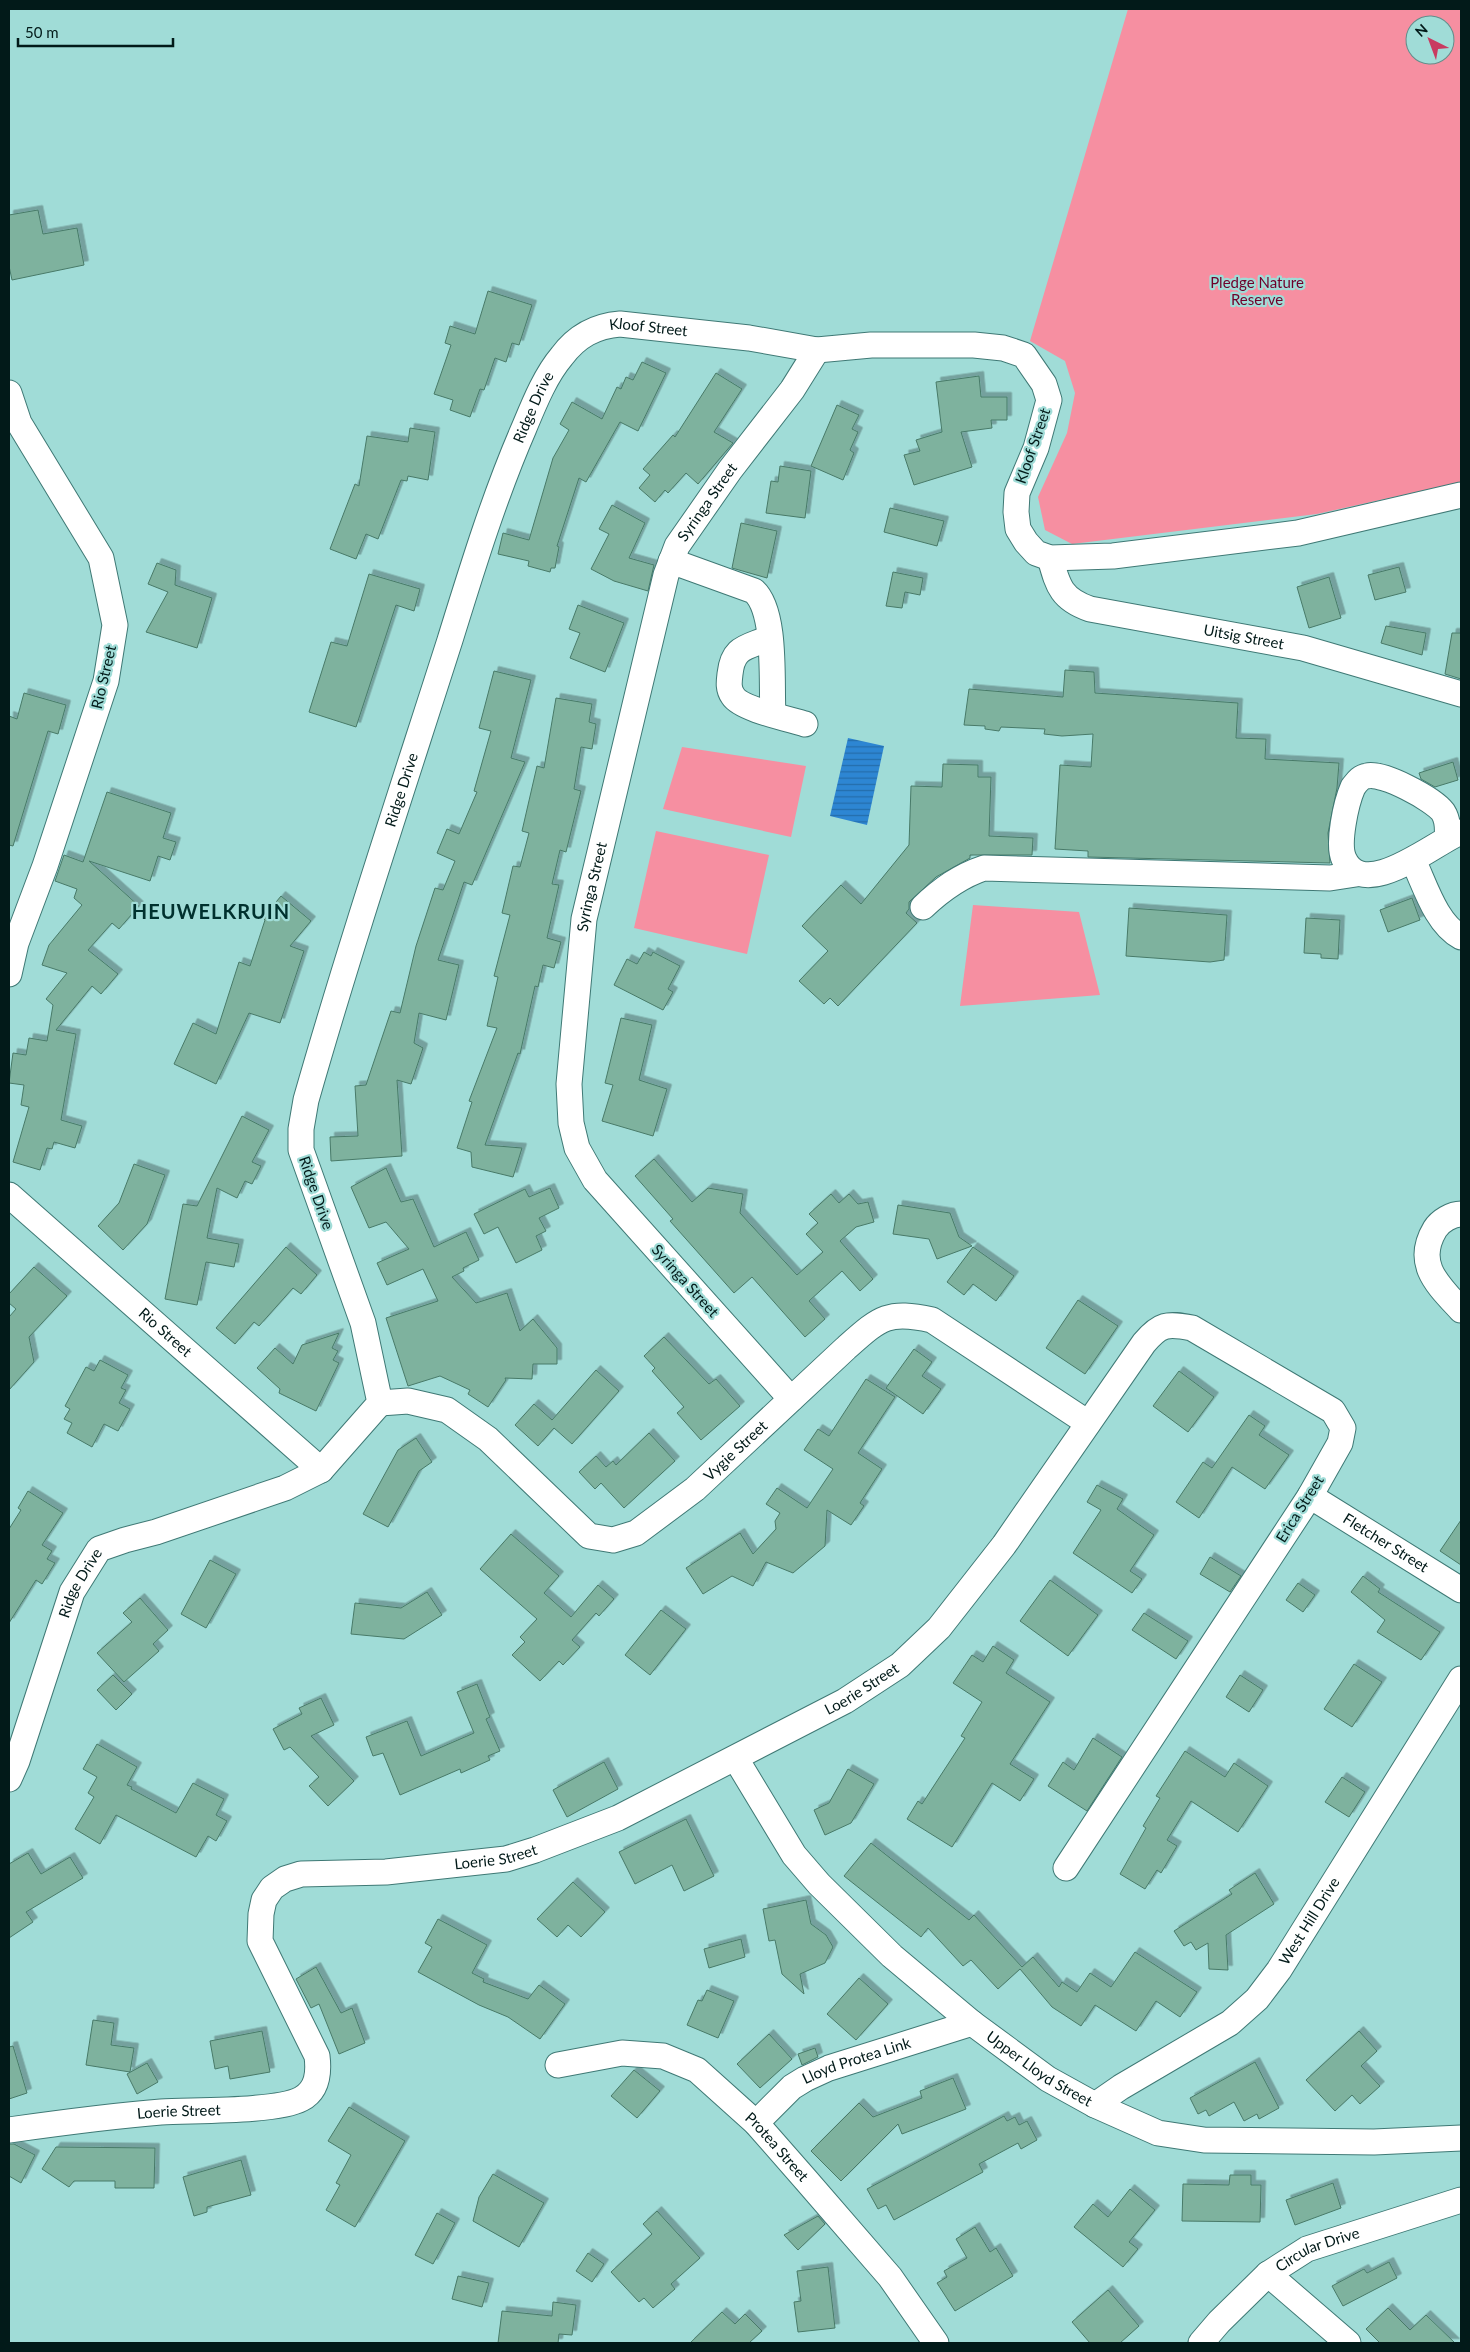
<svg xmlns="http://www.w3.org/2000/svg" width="1470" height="2352" viewBox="0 0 1470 2352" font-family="Lato,sans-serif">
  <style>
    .green { fill: #f68fa1; fill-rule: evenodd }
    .water { fill: url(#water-rules) }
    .building { fill: #7eb29e; stroke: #487a68; filter: url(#shadow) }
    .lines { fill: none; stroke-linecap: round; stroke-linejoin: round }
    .minor-casing { stroke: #3f7975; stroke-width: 27 }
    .minor { stroke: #fff; stroke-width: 25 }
    .labels { text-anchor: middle; stroke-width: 4.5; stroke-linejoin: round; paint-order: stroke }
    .park-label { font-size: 15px; fill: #6f002a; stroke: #a0dcd7 }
    .street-label { font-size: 15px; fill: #021a19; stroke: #a0dcd7 }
    .district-label { font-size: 20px; font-weight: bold; letter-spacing: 1px; fill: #00312e; stroke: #a0dcd7 }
  </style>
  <defs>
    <pattern id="water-rules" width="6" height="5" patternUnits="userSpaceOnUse" patternTransform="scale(1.25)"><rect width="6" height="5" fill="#2d86d3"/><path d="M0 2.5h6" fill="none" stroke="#246daa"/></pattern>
    <filter id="shadow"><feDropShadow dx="4.5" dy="-4.5" stdDeviation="0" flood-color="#0004"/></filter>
  </defs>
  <rect width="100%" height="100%" fill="#a0dcd7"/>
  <path class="green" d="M1128,9H1461V482L1317,514L1072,544L1045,530L1038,497L1067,433L1075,393L1065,361L1030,341ZM1415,25H1445V55H1415Z
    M682,747L806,766L791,837L663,809Z
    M656,831L769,855L747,954L634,928Z
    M973,905L1079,912L1100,995L960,1006Z"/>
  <path class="water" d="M848,738L884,746L867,825L830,816Z"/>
  <path class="building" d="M38,210L43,234L77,228L84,265L12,280L9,266V215Z
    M488,291L532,305L519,345L512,343L506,362L495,358L484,390L480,389L470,417L450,410L453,400L434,394L451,345L445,343L450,326L475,334Z
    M642,362L666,373L638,431L620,422L586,482L579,478L557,546L559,547L555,568H551L550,572L528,566L529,561L498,554L503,533L529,540L553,458L569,430L560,424L572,402L602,419L617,387L621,389L626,377L633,380Z
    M716,373L742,389L714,432L733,443L698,484L686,473L668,493L665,490L655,502L639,488L650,475L643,469L673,435L675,437Z
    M979,376L981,397H1007V420H991L992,428L961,432L972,467L914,485L904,455L920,451L916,440L942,432L936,382Z
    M837,405L859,415L852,429L858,432L850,450L854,453L843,480L811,466Z
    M410,428L435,432L428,480L408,476L407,481L401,480L378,539L366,534L356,559L330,549L355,484L359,486L367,436L408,442Z
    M780,466L811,471L805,518L766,513L771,481L778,482Z
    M612,505L645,523L629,558L654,565L648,591L614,581L591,569L609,534L599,529Z
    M890,508L944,521L937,546L884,532Z
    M741,523L777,531L767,578L732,568Z
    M157,563L176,570L175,585L212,598L197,648L146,632L168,592L148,584Z
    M1399,567L1406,592L1375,600L1368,575Z
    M893,572L923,578L920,595L905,592L902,608L886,606Z
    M369,574L420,589L414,611L396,605L356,727L309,712L331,642L347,646Z
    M1329,577L1341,618L1309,628L1297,587Z
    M578,605L624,623L605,672L570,658L580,633L569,629Z
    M1386,626L1426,633L1422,655L1381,643Z
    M1452,633H1461V679L1445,674Z
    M1065,670L1094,672L1095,693L1238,703L1236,738L1266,739L1265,759L1339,763L1337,788L1328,833L1330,863L1088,857V851L1055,849L1060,765L1091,767L1093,734L1062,736L1044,734L1045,729L1001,727L999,731L985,729V726L964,725L969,689L1063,697Z
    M494,671L531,680L511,758L525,762L472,885L464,882L438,960L459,965L446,1020L419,1013L414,1043L423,1048L411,1084L397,1080L402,1156L331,1161L330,1137L358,1136L355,1086L366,1085L391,1011L400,1013L416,946L435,888L443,890L455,861L437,853L447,829L459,834L477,792L474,791L491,731L479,728Z
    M24,693L66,705L58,734L48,731L13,846L9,845V716L17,719Z
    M556,698L592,704L589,722L596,724L592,749L581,747L574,789L581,791L566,852L560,850L552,884L559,885L547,938L561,942L554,968L543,965L538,987L535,986L520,1054L518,1053L485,1145L522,1148L513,1177L472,1167L471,1152L457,1148L472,1102L469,1101L497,1028L487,1026L498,977L494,976L510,915L502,913L513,866L520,867L529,833L522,831L537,766L544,768Z
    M1453,762L1458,780L1435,787L1421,779L1419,773Z
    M943,764L978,765V777H991L989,836L1033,838L1032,855H970V858L936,877L909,902V909L906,913L917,923L838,1006L830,998L824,1004L799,981L828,951L802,926L841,885L861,904L909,845L911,786L942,787Z
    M107,792L171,813L163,838L176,842L170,860L158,856L150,881L89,861L139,906L119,929L112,923L88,950L118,974L101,994L92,986L56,1030L76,1034L61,1120L82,1126L75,1148L54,1142L52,1149L47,1148L40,1170L13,1162L29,1107L21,1105L24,1085L9,1083L13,1053L26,1055L29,1038L47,1041L53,1005L46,999L67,973L42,965L49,945L82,905L74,898L77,889L55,881L64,855L83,862Z
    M281,896L311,921L290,946L304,951L280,1023L249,1013L216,1084L174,1064L193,1023L216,1034L239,962L250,966L265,920L263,918Z
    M1412,898L1420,920L1388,932L1380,910Z
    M1129,908L1227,915L1224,960L1210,962L1126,956Z
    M1306,918L1340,920L1338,959L1321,958V954L1304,953Z
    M644,952L651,956L653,952L680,966L668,989L673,992L663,1010L614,985L627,959L637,964Z
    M621,1018L652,1025L639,1080L667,1089L653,1136L602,1121L613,1085L605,1083Z
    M242,1116L269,1130L252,1162L261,1166L252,1184L245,1181L237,1198L217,1188L207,1238L239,1244L234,1267L206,1262L197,1305L165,1299L183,1204L197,1206Z
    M654,1159L692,1202L708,1188L743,1194L740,1213L797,1275L823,1252L806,1234L818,1223L809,1214L831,1194L839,1203L849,1194L858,1204L868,1202L874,1222L856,1227L840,1241L873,1279L860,1291L842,1271L809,1301L825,1319L805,1337L752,1277L734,1293L670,1221L673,1219L635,1176Z
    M134,1164L165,1175L147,1224L123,1250L98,1226L119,1203Z
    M386,1168L401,1202L413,1199L434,1247L466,1232L479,1260L463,1268L464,1271L452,1277L476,1303L507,1293L520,1331L533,1319L557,1348V1364H533L532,1379L505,1378L506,1380L488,1407L468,1394L470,1390L440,1376L408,1386L386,1318L438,1301L423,1269L387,1285L377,1263L409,1249L386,1222L369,1228L351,1187Z
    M550,1188L559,1208L539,1218L546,1231L536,1236L542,1250L516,1263L498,1227L484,1234L474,1214L525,1189L529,1197Z
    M898,1205L950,1213L959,1237L972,1246L937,1259L929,1239L893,1234Z
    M286,1247L317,1275L301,1294L293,1288L259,1326L254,1322L235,1344L216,1328Z
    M973,1247L1014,1276L996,1301L973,1284L964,1295L947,1282Z
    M34,1267L67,1296L29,1337L34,1362L9,1390V1317L16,1309L9,1303V1294Z
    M1078,1300L1118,1326L1085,1374L1046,1348Z
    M339,1333L332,1348L338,1351L333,1360L339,1363L316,1411L279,1393L280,1389L257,1368L275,1348L293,1364L302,1345Z
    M664,1337L709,1384L716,1379L740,1406L701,1440L677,1413L684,1407L652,1371L655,1368L644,1356Z
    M914,1349L932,1362L922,1376L941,1389L923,1414L886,1388Z
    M100,1360L128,1375L121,1388L126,1390L119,1403L130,1409L118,1431L104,1424L92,1447L67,1433L72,1423L64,1419L70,1409L65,1406L86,1367L94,1371Z
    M596,1370L619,1391L572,1444L554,1428L538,1446L515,1425L534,1404L552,1420Z
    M1179,1371L1214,1397L1188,1432L1153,1406Z
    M866,1379L895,1397L858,1453L882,1469L860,1503L864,1506L851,1525L827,1510L825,1546L793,1573L766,1562L753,1586L732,1576L703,1594L686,1568L740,1533L753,1554L776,1529L775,1521L780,1513L766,1504L777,1488L807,1508L833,1469L804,1450L818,1429L829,1436Z
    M1249,1415L1265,1426L1259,1435L1289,1455L1265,1489L1232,1467L1199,1518L1176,1502L1203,1462L1212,1468Z
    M649,1433L675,1461L624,1508L601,1483L595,1489L579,1472L596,1456L606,1467L613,1461L616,1465Z
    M416,1438L432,1462L419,1471L388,1527L363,1514L398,1450Z
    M1097,1485L1123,1499L1117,1509L1154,1535L1130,1571L1142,1579L1132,1593L1073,1553L1101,1510L1087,1502Z
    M28,1491L63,1513L42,1545L52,1551L47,1559L55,1563L42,1584L36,1580L9,1623V1529L21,1510L18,1508Z
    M1461,1520V1565L1440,1551Z
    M511,1534L559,1576L544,1593L571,1617L598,1585L614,1599L599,1616L596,1613L572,1640L580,1647L563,1665L559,1661L540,1681L512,1655L525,1642L520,1637L537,1619L480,1569Z
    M1210,1557L1241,1576L1230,1592L1200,1574Z
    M210,1560L236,1574L206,1628L181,1614Z
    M1363,1576L1380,1589L1378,1592L1440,1632L1421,1660L1377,1632L1385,1620L1351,1592Z
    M1050,1580L1098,1615L1068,1656L1020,1621Z
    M1298,1583L1315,1595L1303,1612L1286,1600Z
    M427,1592L442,1615L404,1639L351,1634L355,1603L401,1608Z
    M140,1598L168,1630L153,1644L159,1651L124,1682L97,1653L132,1622L123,1613Z
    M661,1610L686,1629L650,1675L625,1655Z
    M1144,1613L1188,1641L1176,1659L1132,1630Z
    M993,1646L1014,1660L1006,1673L1050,1702L1010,1764L1034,1779L1020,1801L992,1783L952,1847L907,1819L918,1801L922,1804L965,1738L961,1736L982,1702L953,1683L972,1655L983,1662Z
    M1354,1664L1382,1682L1352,1727L1324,1709Z
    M113,1675L132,1694L116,1710L97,1690Z
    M1240,1675L1263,1690L1249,1712L1226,1697Z
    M477,1684L490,1717L486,1719L500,1751L488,1756L490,1760L461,1773L460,1769L400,1795L383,1753L373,1756L366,1737L407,1721L421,1756L474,1733L457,1692Z
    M321,1698L334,1725L311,1736L354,1781L328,1806L309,1786L319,1777L290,1747L284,1750L273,1729L302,1714L299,1708Z
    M1093,1738L1122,1757L1087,1811L1048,1786L1063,1762L1074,1770Z
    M97,1744L137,1767L127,1785L132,1787L131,1789L176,1813L193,1783L224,1799L216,1815L227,1821L216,1841L208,1836L196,1857L116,1815L100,1844L75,1829L94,1797L88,1793L97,1777L83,1769Z
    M1185,1751L1225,1777L1234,1763L1268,1786L1238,1832L1191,1801L1167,1840L1177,1846L1161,1873L1157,1870L1145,1889L1120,1874L1146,1828L1143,1826L1160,1798L1156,1796Z
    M604,1762L618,1789L567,1817L553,1790Z
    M848,1769L874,1784L851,1823L825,1835L814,1810L829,1803Z
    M1342,1777L1365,1792L1349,1817L1325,1802Z
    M686,1819L714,1876L684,1891L672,1865L635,1884L619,1852Z
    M871,1843L969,1920L974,1915L1022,1967L1033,1957L1059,1987L1062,1982L1077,1992L1090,1973L1111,1987L1135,1952L1197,1992L1180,2017L1156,2001L1136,2031L1095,2005L1081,2026L1052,2007L1020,1969L998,1989L971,1960L963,1966L928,1928L921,1937L844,1876Z
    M28,1853L41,1874L70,1857L83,1878L26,1912L33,1922L9,1938V1864Z
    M1255,1873L1274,1904L1226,1935L1228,1970L1209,1969L1208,1943L1196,1950L1191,1942L1184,1946L1174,1931L1232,1894L1229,1890Z
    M573,1882L605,1912L581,1937L568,1925L557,1937L537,1919Z
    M806,1900L811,1924L826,1935L833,1947L825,1963L800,1974L804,1994L782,1974L775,1940L769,1941L763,1909Z
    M438,1919L487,1945L472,1973L484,1979L483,1982L528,1999L539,1985L565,2004L540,2039L508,2017L479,2005L418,1972L432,1947L425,1943Z
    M741,1939L745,1957L709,1968L704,1949Z
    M316,1967L341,2013L352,2008L365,2043L339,2054L319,2004L311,2008L296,1979Z
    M859,1978L888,2004L856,2040L827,2014Z
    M707,1990L734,2001L718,2038L687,2025L698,2000L702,2001Z
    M93,2020L114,2023L111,2045L134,2048L130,2072L86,2065Z
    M262,2031L270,2072L230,2079L228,2066L215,2069L210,2041Z
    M1359,2031L1377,2051L1361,2066L1380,2086L1360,2104L1352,2095L1335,2111L1306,2080Z
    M769,2034L792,2059L760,2088L737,2064Z
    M13,2046L27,2093L9,2099V2047Z
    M815,2048L818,2057L802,2065L798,2054Z
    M1255,2062L1279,2108L1259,2119L1257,2114L1244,2121L1234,2102L1209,2116L1206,2110L1198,2114L1190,2098Z
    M147,2063L158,2082L137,2094L127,2074Z
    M634,2070L660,2091L637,2118L611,2096Z
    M953,2078L966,2109L902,2134L898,2124L841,2181L811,2151L859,2103L873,2117L922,2098L920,2091Z
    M349,2107L405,2141L355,2227L326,2210L340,2185L336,2183L351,2155L328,2141Z
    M1004,2116L1007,2121L1015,2117L1019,2125L1027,2121L1037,2140L1021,2149L1018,2143L979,2164L983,2172L894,2220L886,2205L878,2209L867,2189Z
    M9,2144H14L35,2155L21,2183L9,2176Z
    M56,2147L155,2148L154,2188H115V2181H74L69,2187L42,2169Z
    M241,2160L251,2195L207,2207V2212L194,2216L183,2177Z
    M493,2174L544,2203L519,2247L473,2221L479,2197Z
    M1230,2175H1251V2185H1261L1260,2222L1182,2221L1183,2184L1229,2185Z
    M1333,2183L1341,2208L1295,2225L1286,2200Z
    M1130,2189L1155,2210L1129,2242L1138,2249L1123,2267L1074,2227L1093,2204L1108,2217Z
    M657,2211L700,2258L671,2284L675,2289L653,2308L644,2298L639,2302L611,2272L652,2234L643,2224Z
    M437,2213L455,2223L433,2264L415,2255Z
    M818,2216L825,2224L798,2250L784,2235Z
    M975,2227L990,2252L996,2248L1013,2276L955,2311L937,2283L947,2277L944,2271L967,2258L956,2239Z
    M588,2253L604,2264L592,2282L576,2271Z
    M1389,2262L1397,2278L1343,2306L1332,2286L1364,2269L1367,2273Z
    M828,2267L835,2328L798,2332L794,2302L801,2301L797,2271Z
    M458,2276L489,2283L482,2307L452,2299Z
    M1108,2290L1139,2326L1120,2343H1090L1072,2322Z
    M553,2302L576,2305L572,2335L559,2334L558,2343H498L502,2311L552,2316Z
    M1388,2308L1410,2330L1426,2315L1455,2343H1380L1366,2329Z
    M722,2312L735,2324L745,2314L762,2331L749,2343H690Z"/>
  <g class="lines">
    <g class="minor-casing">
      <g id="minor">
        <path d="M9,393L19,423L101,558L115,625L106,681L45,866L16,943L9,974"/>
        <path id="s1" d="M1050,558C1058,586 1061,599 1090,609L1303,648L1461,694"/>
        <path d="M671,561L754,591C777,612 771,684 773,714"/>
        <path d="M769,638C747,648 733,646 730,674C729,682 728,689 733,696C741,709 789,719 805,724"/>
        <path d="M1447,838C1448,828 1448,820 1443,812C1433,799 1383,772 1367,776C1360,777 1357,782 1353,787C1346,803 1337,844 1344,859C1364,903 1435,842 1461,832"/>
        <path d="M1413,860C1425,885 1436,924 1461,937"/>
        <path d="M923,907C942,889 960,876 984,868L1330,878L1356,874"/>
        <path id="s2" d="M9,1195L321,1470"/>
        <path d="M1461,1214C1452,1214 1440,1221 1435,1229C1414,1264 1438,1285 1461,1310"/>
        <path id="s3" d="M791,1399L595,1180L577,1148L571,1123L569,1084L584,919L666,575L677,546L730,470L792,390L817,350"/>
        <path id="s4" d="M380,1403L408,1401L447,1410L488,1439L589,1536L613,1540L636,1533L695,1489L846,1348C880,1318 887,1310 932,1320L1088,1423"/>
        <path id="s5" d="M1310,1496L1461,1590"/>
        <path id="s6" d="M736,1759L794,1855L819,1884L892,1956L972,2023L1048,2079L1095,2105L1158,2133L1204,2140L1374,2142L1461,2138"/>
        <path id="s7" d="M9,1779L17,1761L72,1592L99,1549L125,1540L156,1532L285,1488L321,1470L380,1403L363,1323L301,1150V1129L306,1100C350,946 401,793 450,640C472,569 494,497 524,428C534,404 545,376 562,356C577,336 595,326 620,324L749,338L817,350L871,345H974L1003,348L1024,355L1044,384L1049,400L1036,448L1017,493L1016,512L1018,529L1026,542L1036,553L1050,558L1113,556L1298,533L1461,495"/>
        <path id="s8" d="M558,2065L622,2053L663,2056L697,2070L756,2123L806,2180L890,2277L936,2343"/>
        <path id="s9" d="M1095,2105L1121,2087L1230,2023L1257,1999L1279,1970L1461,1679"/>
        <path id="s10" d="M756,2123L792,2087L805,2079L829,2068L972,2023"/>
        <path id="s11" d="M9,2130C59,2123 110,2116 161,2112C192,2110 277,2112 301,2099C318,2090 319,2072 317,2056L260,1941L261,1914L264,1900L272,1888L285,1879L301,1874L386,1872L506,1859L535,1850L618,1818L845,1701L900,1665L939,1628L1004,1545L1144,1343C1160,1324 1167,1323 1192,1328L1333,1411L1343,1428L1340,1443L1310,1496L1066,1868"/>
        <path d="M1268,2274L1348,2343"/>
        <path id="s12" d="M1201,2343L1219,2322L1268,2274L1307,2249L1461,2200"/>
      </g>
    </g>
    <use href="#minor" class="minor"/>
  </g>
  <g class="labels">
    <g class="park-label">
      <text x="1257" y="288">Pledge Nature<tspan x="1257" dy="17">Reserve</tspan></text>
    </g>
    <g class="street-label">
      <text dy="5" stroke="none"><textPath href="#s7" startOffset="1775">Kloof Street</textPath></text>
      <text dy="5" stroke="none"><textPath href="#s7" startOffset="1619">Ridge Drive</textPath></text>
      <text transform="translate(1033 446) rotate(-71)" y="5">Kloof Street</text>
      <text dy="5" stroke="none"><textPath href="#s3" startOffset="999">Syringa Street</textPath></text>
      <text dy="5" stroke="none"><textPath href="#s1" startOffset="225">Uitsig Street</textPath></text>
      <text transform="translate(104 677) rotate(-77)" y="5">Rio Street</text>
      <text dy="5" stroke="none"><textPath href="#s7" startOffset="1214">Ridge Drive</textPath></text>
      <text dy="5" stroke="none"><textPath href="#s3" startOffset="594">Syringa Street</textPath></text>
      <text transform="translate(316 1193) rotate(71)" y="5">Ridge Drive</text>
      <text transform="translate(685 1281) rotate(48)" y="5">Syringa Street</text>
      <text dy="5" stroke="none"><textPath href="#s2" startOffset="208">Rio Street</textPath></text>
      <text dy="5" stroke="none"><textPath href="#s4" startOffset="436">Vygie Street</textPath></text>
      <text transform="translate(1300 1509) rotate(-58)" y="5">Erica Street</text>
      <text dy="5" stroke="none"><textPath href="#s5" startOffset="89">Fletcher Street</textPath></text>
      <text dy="5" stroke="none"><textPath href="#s7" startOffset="209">Ridge Drive</textPath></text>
      <text dy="5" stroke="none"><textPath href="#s11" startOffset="1161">Loerie Street</textPath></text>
      <text dy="5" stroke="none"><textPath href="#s11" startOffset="756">Loerie Street</textPath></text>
      <text dy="5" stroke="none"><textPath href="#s9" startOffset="288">West Hill Drive</textPath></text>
      <text dy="5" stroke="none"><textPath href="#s10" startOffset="121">Lloyd Protea Link</textPath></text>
      <text dy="5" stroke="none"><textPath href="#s6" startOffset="439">Upper Lloyd Street</textPath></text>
      <text dy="5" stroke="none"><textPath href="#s11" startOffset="171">Loerie Street</textPath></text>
      <text dy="5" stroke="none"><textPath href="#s8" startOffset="254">Protea Street</textPath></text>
      <text dy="5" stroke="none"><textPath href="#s12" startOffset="152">Circular Drive</textPath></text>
    </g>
    <g class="district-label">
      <text x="211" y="919">HEUWELKRUIN</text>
    </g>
  </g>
  <rect width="1470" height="2352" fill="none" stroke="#021a19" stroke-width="20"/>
  <g transform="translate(1430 40) rotate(318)"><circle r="24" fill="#a0dcd7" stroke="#618e8b"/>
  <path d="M0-4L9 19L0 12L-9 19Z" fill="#c93a60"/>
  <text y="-8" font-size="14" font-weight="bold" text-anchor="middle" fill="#021a19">N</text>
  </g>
  <path d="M18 38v8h155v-8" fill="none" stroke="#021a19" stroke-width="2.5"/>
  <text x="25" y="38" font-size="15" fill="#021a19" stroke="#a0dcd7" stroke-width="4" paint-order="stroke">50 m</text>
</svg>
